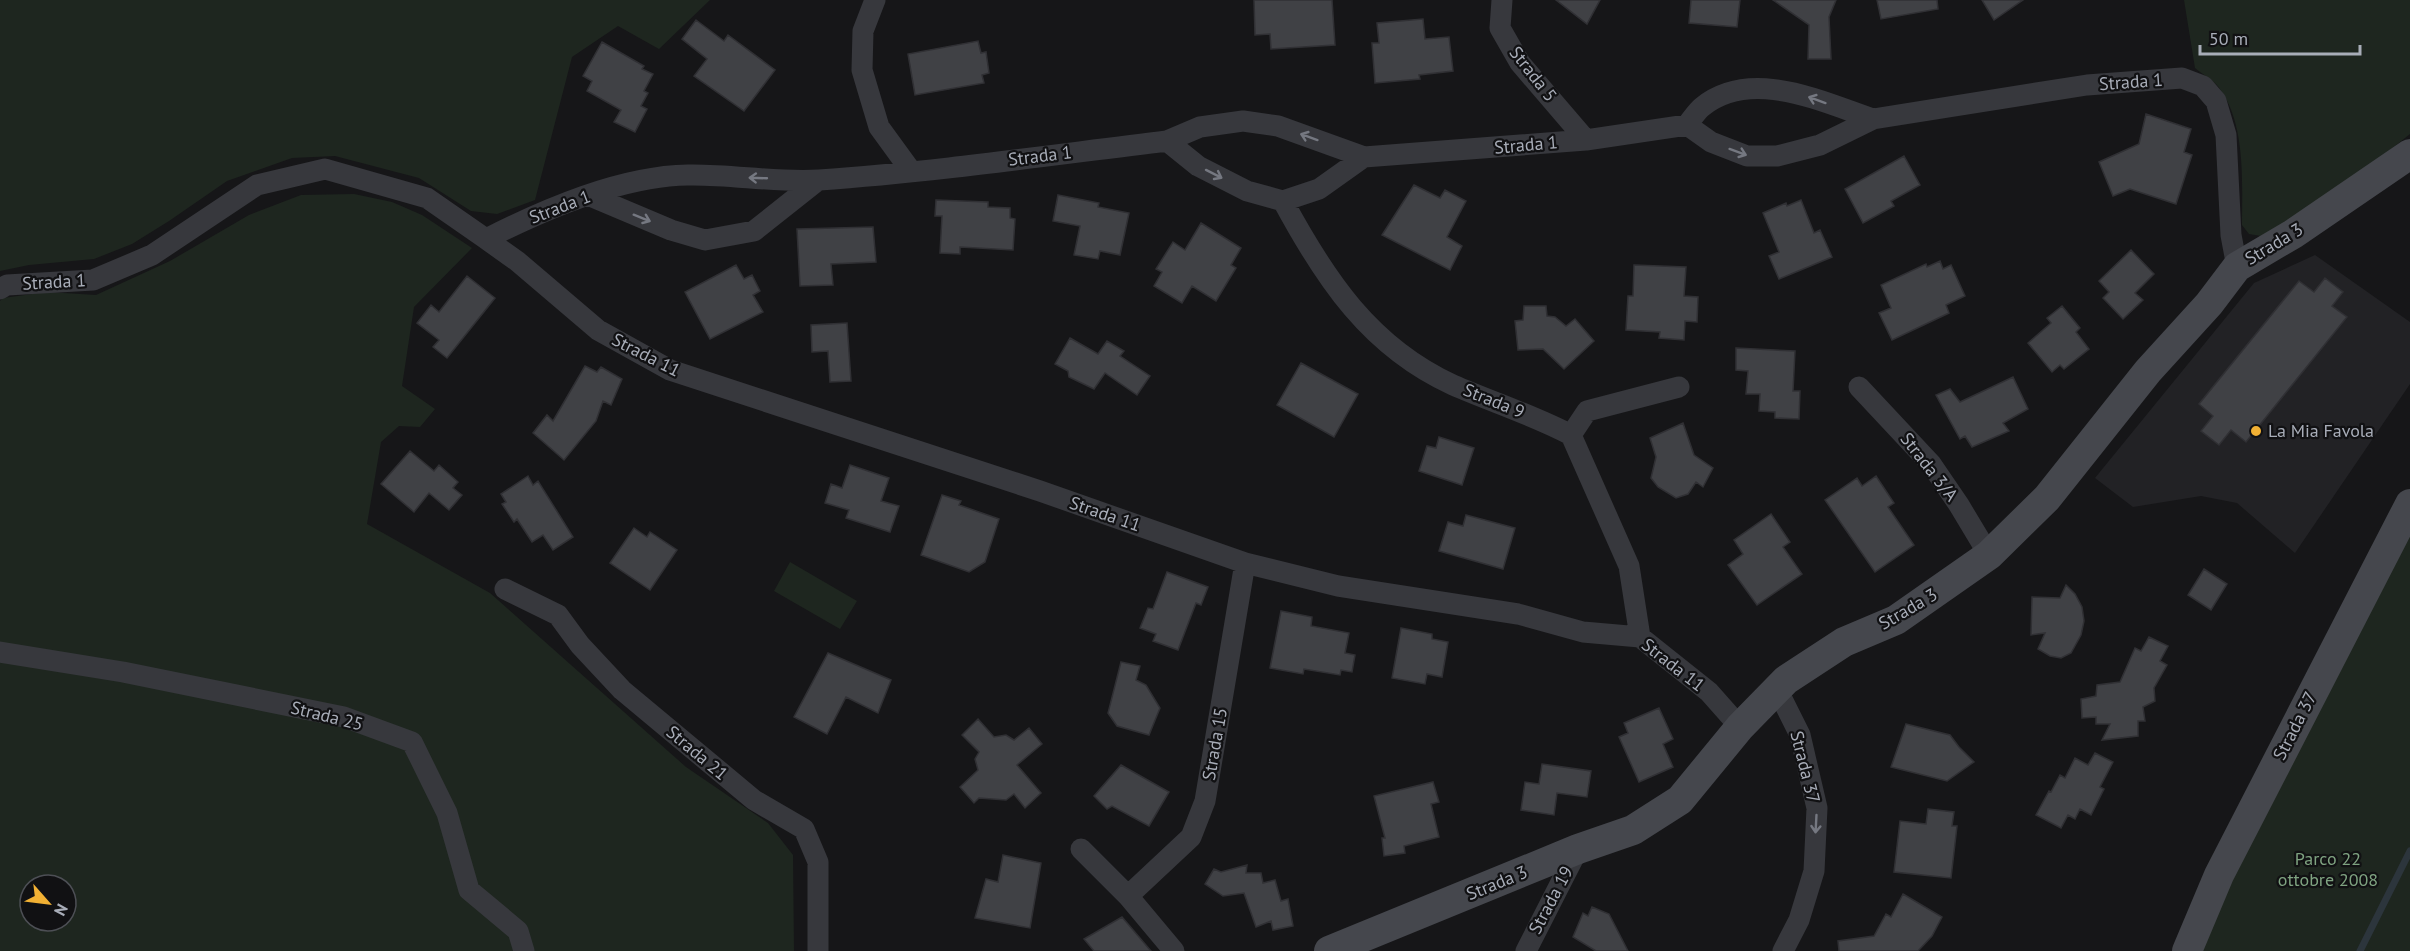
<svg xmlns="http://www.w3.org/2000/svg" width="2410" height="951" viewBox="0 0 2410 951" font-family="'PT Sans',sans-serif">
  <style>
    .built { fill: #222225 }
    .green { fill: #1e261f; fill-rule: evenodd }
    .lines { fill: none; stroke-linecap: round; stroke-linejoin: round }
    .stream { stroke: #2c353c; stroke-width: 7 }
    .building { fill: #404145; stroke: #303034; stroke-width: 1.5 }
    .street { stroke: #37383d; stroke-width: 21 }
    .secondary { stroke: #45474d; stroke-width: 30 }
    .oneway { stroke: #757881 }
    .poi-dot { fill: #f2b134; stroke: #111113; stroke-width: 2 }
    .labels { text-anchor: middle; stroke-width: 4.5; stroke-linejoin: round; paint-order: stroke }
    .street-label { font-size: 18px; fill: #a8adb8; stroke: #111113 }
    .poi-label { font-size: 18px; fill: #a8adb8; stroke: #111113; text-anchor: start }
    .park-label { font-size: 18px; fill: #7fa381; stroke: #111113 }
  </style>
  <rect width="100%" height="100%" fill="#161618"/>
  <path class="built" d="M2315,255L2410,322V384L2295,553L2237,503L2201,496L2133,507L2095,478L2254,283Z"/>
  <path class="green" d="M0,0H710L659,49L618,26L572,57L535,200L497,214L471,211L419,178L335,156L292,158L227,181L169,221L132,244L94,259L29,265L0,271Z
    M2184,0H2410V134L2335,194L2261,236L2249,234L2242,225C2242,183 2246,125 2220,89C2215,81 2203,75 2195,68Z
    M354,194L392,202L422,215L472,248L414,307L402,386L435,409L420,427L399,426L381,442L367,524L490,593L686,767L768,823L793,855L794,951H0V301L3,298L47,292L96,295L170,261L249,215L301,195ZM30,885H66V921H30Z
    M2410,527V951H2201L2228,887Z
    M790,562L857,601L840,629L774,591Z"/>
  <g class="lines">
    <path class="stream" d="M2360,951L2410,851"/>
  </g>
  <path class="building" d="M1254,0H1332L1335,45L1271,49L1270,34L1255,35Z
    M1556,0H1600L1587,24Z
    M1691,0H1740L1737,27L1689,23Z
    M1773,0H1836L1829,17L1831,59H1808L1809,25Z
    M1877,0H1937L1938,9L1881,19Z
    M1982,0H2023L1994,20Z
    M1423,19L1425,39L1449,37L1453,71L1419,75L1420,79L1375,83L1372,43H1379L1377,23Z
    M696,20L724,41L728,35L775,70L744,111L694,76L707,59L682,39Z
    M978,41L981,53L986,52L989,73L982,75L984,83L915,95L908,54Z
    M602,42L644,66L642,69L653,74L644,91L648,93L641,106L647,109L635,132L614,122L621,110L587,91L592,81L583,76Z
    M2146,114L2191,129L2184,152L2192,155L2176,204L2130,189L2113,196L2099,162L2139,144Z
    M1904,156L1920,185L1891,201L1894,206L1863,223L1845,189Z
    M1414,185L1440,198L1445,190L1466,201L1447,237L1462,246L1450,270L1382,235Z
    M1058,195L1099,203L1098,207L1129,213L1120,255L1100,251L1098,259L1074,255L1080,226L1053,221Z
    M936,200L988,202V207L1010,208V218L1015,219L1013,250L960,247V254L940,253L942,216H935Z
    M1801,200L1814,233L1820,230L1832,257L1779,279L1769,256L1779,252L1763,213L1786,203L1787,206Z
    M1201,223L1241,248L1231,265L1236,268L1216,301L1192,286L1182,303L1154,286L1162,272L1156,269L1173,242L1185,250Z
    M873,227L876,262L831,264L833,285L800,286L797,229Z
    M2131,250L2154,274L2135,293L2143,300L2123,319L2103,298L2109,292L2099,281Z
    M1940,261L1943,269L1951,265L1965,296L1946,305L1949,313L1892,340L1879,313L1891,308L1881,285L1926,264L1927,267Z
    M736,265L744,279L752,275L760,291L753,295L763,312L710,339L685,292Z
    M1634,265L1686,267L1684,296L1698,297L1697,322L1685,321L1684,340L1659,338L1660,332L1626,330L1628,296H1633Z
    M467,276L495,298L447,358L433,347L439,340L417,323L431,305L439,312Z
    M2325,278L2343,292L2332,306L2347,317L2246,442L2231,430L2219,445L2201,431L2213,416L2199,404L2299,281L2314,292Z
    M1524,306H1546L1547,316L1555,317L1566,326L1575,319L1594,341L1564,369L1543,349L1518,350L1515,321L1523,320Z
    M2062,306L2080,328L2076,332L2089,349L2064,369L2060,365L2052,372L2028,343L2051,323L2047,318Z
    M847,323L851,381L830,382L828,351L812,352L811,325Z
    M1070,338L1098,354L1107,341L1124,351L1120,356L1150,376L1137,395L1105,373L1094,389L1069,377L1068,371L1055,364Z
    M1736,348L1795,351L1793,391H1800L1799,419L1775,418V412L1759,411L1760,394H1746L1748,371L1736,370Z
    M1301,363L1358,394L1334,437L1277,405Z
    M585,366L597,372L601,367L622,379L611,405L603,401L596,421L564,460L533,433L547,415L553,421Z
    M2013,377L2028,409L2003,423L2009,431L1972,447L1965,436L1960,439L1936,395L1950,389L1960,402Z
    M1683,423L1694,455L1713,468L1703,487L1696,482L1688,494L1676,498L1658,487L1651,478L1656,457L1650,438Z
    M1439,437L1474,448L1462,485L1419,471L1427,446L1436,448Z
    M410,451L434,471L439,465L458,482L453,488L462,495L449,510L429,493L414,512L381,484Z
    M850,465L889,478L881,501L899,506L890,532L846,518L849,510L825,503L831,484L842,488Z
    M528,476L533,485L538,481L573,537L553,550L543,535L532,542L517,519L514,522L502,504L506,502L501,494Z
    M1876,476L1894,503L1888,507L1914,545L1875,572L1825,500L1857,478L1862,486Z
    M942,495L961,501L959,505L999,519L985,562L969,572L921,555Z
    M1771,514L1790,542L1783,547L1802,574L1757,605L1728,565L1743,554L1734,540Z
    M1466,515L1515,528L1503,569L1439,551L1448,522L1463,526Z
    M634,528L647,537L650,532L677,550L650,590L610,563Z
    M2204,569L2227,584L2211,610L2188,595Z
    M1167,572L1208,587L1201,605L1196,603L1178,650L1153,641L1156,634L1140,628L1148,608L1153,609Z
    M2066,585L2075,594L2082,607L2084,621L2081,635L2071,653L2061,658L2050,656L2038,649L2045,633L2031,635L2032,597L2060,598Z
    M1281,611L1312,617L1311,626L1349,633L1345,653L1355,655L1352,672L1341,670L1340,675L1304,669L1303,674L1270,668Z
    M1401,628L1432,634V639L1448,642L1442,677L1427,674L1425,684L1392,678Z
    M2149,637L2168,646L2160,661L2167,665L2154,688L2155,701L2143,707L2145,721H2138V736L2102,740L2110,724H2096V717L2082,718L2081,699L2096,696L2097,685L2120,682L2135,648L2141,651Z
    M828,653L891,680L878,713L846,697L827,734L794,717Z
    M1121,662L1140,666L1136,680L1146,685L1160,708L1149,735L1117,726L1108,713Z
    M1659,708L1673,739L1663,744L1673,767L1639,782L1619,737L1628,733L1624,723Z
    M978,719L994,737L1006,735L1014,740L1029,728L1042,744L1017,765L1041,793L1025,808L1014,794L1006,800L979,798L974,803L960,787L978,770L975,759L979,752L962,735Z
    M1906,724L1950,735L1959,747L1974,762L1947,781L1891,767Z
    M2095,753L2113,762L2100,787L2104,789L2091,815L2080,809L2075,819L2068,815L2061,828L2036,815L2049,791L2051,792L2060,775L2065,778L2075,758L2088,765Z
    M1542,764L1591,771L1587,797L1557,793L1554,815L1521,810L1525,782L1539,784Z
    M1121,765L1169,792L1149,826L1112,806L1107,809L1094,796Z
    M1433,782L1439,802L1431,804L1439,837L1404,846L1405,853L1384,856L1382,838H1385L1374,796Z
    M1928,809L1954,812L1952,826H1957L1951,878L1894,872L1900,821L1926,824Z
    M1003,855L1041,863L1030,928L975,918L986,879L998,882Z
    M1247,865L1246,873H1261L1263,883L1275,880L1281,901L1288,899L1293,926L1273,930L1271,921L1256,927L1244,893L1223,896L1205,884L1214,869L1221,872Z
    M1903,894L1942,917L1932,936L1918,951H1839L1838,941L1874,936L1886,914L1891,917Z
    M1592,907L1609,914L1628,951H1596L1573,937L1583,913L1588,916Z
    M1122,917L1151,951H1094L1084,939Z"/>
  <g class="lines">
    <path class="street" d="M875,0L863,31L862,70L879,127L911,171
      M1502,0L1500,28L1520,63L1586,140
      M1687,125L1711,142L1747,156H1777L1820,145L1873,119L2087,85L2182,78L2203,86L2216,101L2226,135L2231,235L2237,267
      M1167,141L1198,166L1247,191L1283,201L1319,189L1364,157
      M588,195L671,230L705,240L754,231L817,181
      M1283,201C1325,279 1370,347 1453,385C1492,402 1533,415 1571,435L1629,566L1640,637
      M486,239L517,261L598,330L670,370L1040,491L1245,563L1338,586L1518,614L1583,632L1640,637L1709,692L1740,727
      M0,289L7,285L93,280L152,255L257,185L325,169L427,198L486,239C545,209 621,176 688,175C731,174 776,183 819,180C935,172 1051,155 1167,141L1200,127L1243,121L1278,126L1364,157L1586,140L1687,125C1692,119 1696,112 1702,107C1751,67 1822,102 1873,119
      M1859,387L1931,464L1959,505L1989,555
      M1571,435L1587,411L1679,387
      M505,589L558,615L580,645L622,690L754,800L804,829L818,862V951
      M0,652L123,672L344,717L412,742L447,813L469,890L518,931L524,951
      M1777,689L1800,735L1817,808L1814,871L1799,920L1783,951
      M1081,849L1128,896L1174,951
      M1128,896L1191,837L1205,801L1245,563
      M1526,951L1578,849"/>
    <path class="secondary" d="M1329,951L1578,849L1633,830L1680,800L1740,727L1786,680L1844,642L1896,620L1989,555L2047,498L2148,371L2209,304L2237,267L2293,234L2410,154
      M2187,951L2219,875L2410,504"/>
  </g>
  <defs><path id="oneway-shaft" d="M-6 0H5M1.5-3L5.5 0L1.5 3" fill="none" stroke-width="1.6" stroke-linecap="round" stroke-linejoin="round" transform="scale(1.5)"/></defs>
  <g class="oneway">
    <use href="#oneway-shaft" transform="translate(1817 100) rotate(-160)"/>
    <use href="#oneway-shaft" transform="translate(1309 137) rotate(-160)"/>
    <use href="#oneway-shaft" transform="translate(1738 152) rotate(20)"/>
    <use href="#oneway-shaft" transform="translate(1214 174) rotate(27)"/>
    <use href="#oneway-shaft" transform="translate(758 178) rotate(-178)"/>
    <use href="#oneway-shaft" transform="translate(642 218) rotate(22)"/>
    <use href="#oneway-shaft" transform="translate(1816 824) rotate(93)"/>
  </g>
  <circle class="poi-dot" cx="2256" cy="431" r="6"/>
  <g class="labels">
    <g class="street-label">
      <text transform="translate(1533 74) rotate(52)" y="6">Strada 5</text>
      <text transform="translate(2131 82) rotate(-4)" y="6">Strada 1</text>
      <text transform="translate(1526 145) rotate(-5)" y="6">Strada 1</text>
      <text transform="translate(1040 156) rotate(-7)" y="6">Strada 1</text>
      <text transform="translate(560 207) rotate(-21)" y="6">Strada 1</text>
      <text transform="translate(2274 244) rotate(-31)" y="6">Strada 3</text>
      <text transform="translate(54 282) rotate(-3)" y="6">Strada 1</text>
      <text transform="translate(646 355) rotate(27)" y="6">Strada 11</text>
      <text transform="translate(1494 401) rotate(22)" y="6">Strada 9</text>
      <text transform="translate(1929 467) rotate(52)" y="6">Strada 3/A</text>
      <text transform="translate(1105 514) rotate(19)" y="6">Strada 11</text>
      <text transform="translate(1908 609) rotate(-30)" y="6">Strada 3</text>
      <text transform="translate(1673 665) rotate(38)" y="6">Strada 11</text>
      <text transform="translate(327 716) rotate(14)" y="6">Strada 25</text>
      <text transform="translate(2295 726) rotate(-63)" y="6">Strada 37</text>
      <text transform="translate(1215 744) rotate(-80)" y="6">Strada 15</text>
      <text transform="translate(697 753) rotate(40)" y="6">Strada 21</text>
      <text transform="translate(1805 767) rotate(76)" y="6">Strada 37</text>
      <text transform="translate(1497 883) rotate(-22)" y="6">Strada 3</text>
      <text transform="translate(1551 900) rotate(-62)" y="6">Strada 19</text>
    </g>
    <g class="poi-label">
      <text x="2268" y="437">La Mia Favola</text>
    </g>
    <g class="park-label">
      <text x="2328" y="865">Parco 22<tspan x="2328" dy="21">ottobre 2008</tspan></text>
    </g>
  </g>
  <g transform="translate(48 903) rotate(118)"><circle r="28" fill="#111113" stroke="#4d4f55" stroke-width="1.5"/>
  <path d="M0-4.5L10 22L0 15L-10 22Z" fill="#f2b134"/>
  <text y="-9" font-size="16" font-weight="bold" text-anchor="middle" fill="#a8adb8">N</text>
  </g>
  <path d="M2200 45v9h160v-9" fill="none" stroke="#a8adb8" stroke-width="3"/>
  <text x="2209" y="45" font-size="18" fill="#a8adb8" stroke="#111113" stroke-width="4.5" paint-order="stroke">50 m</text>
</svg>
